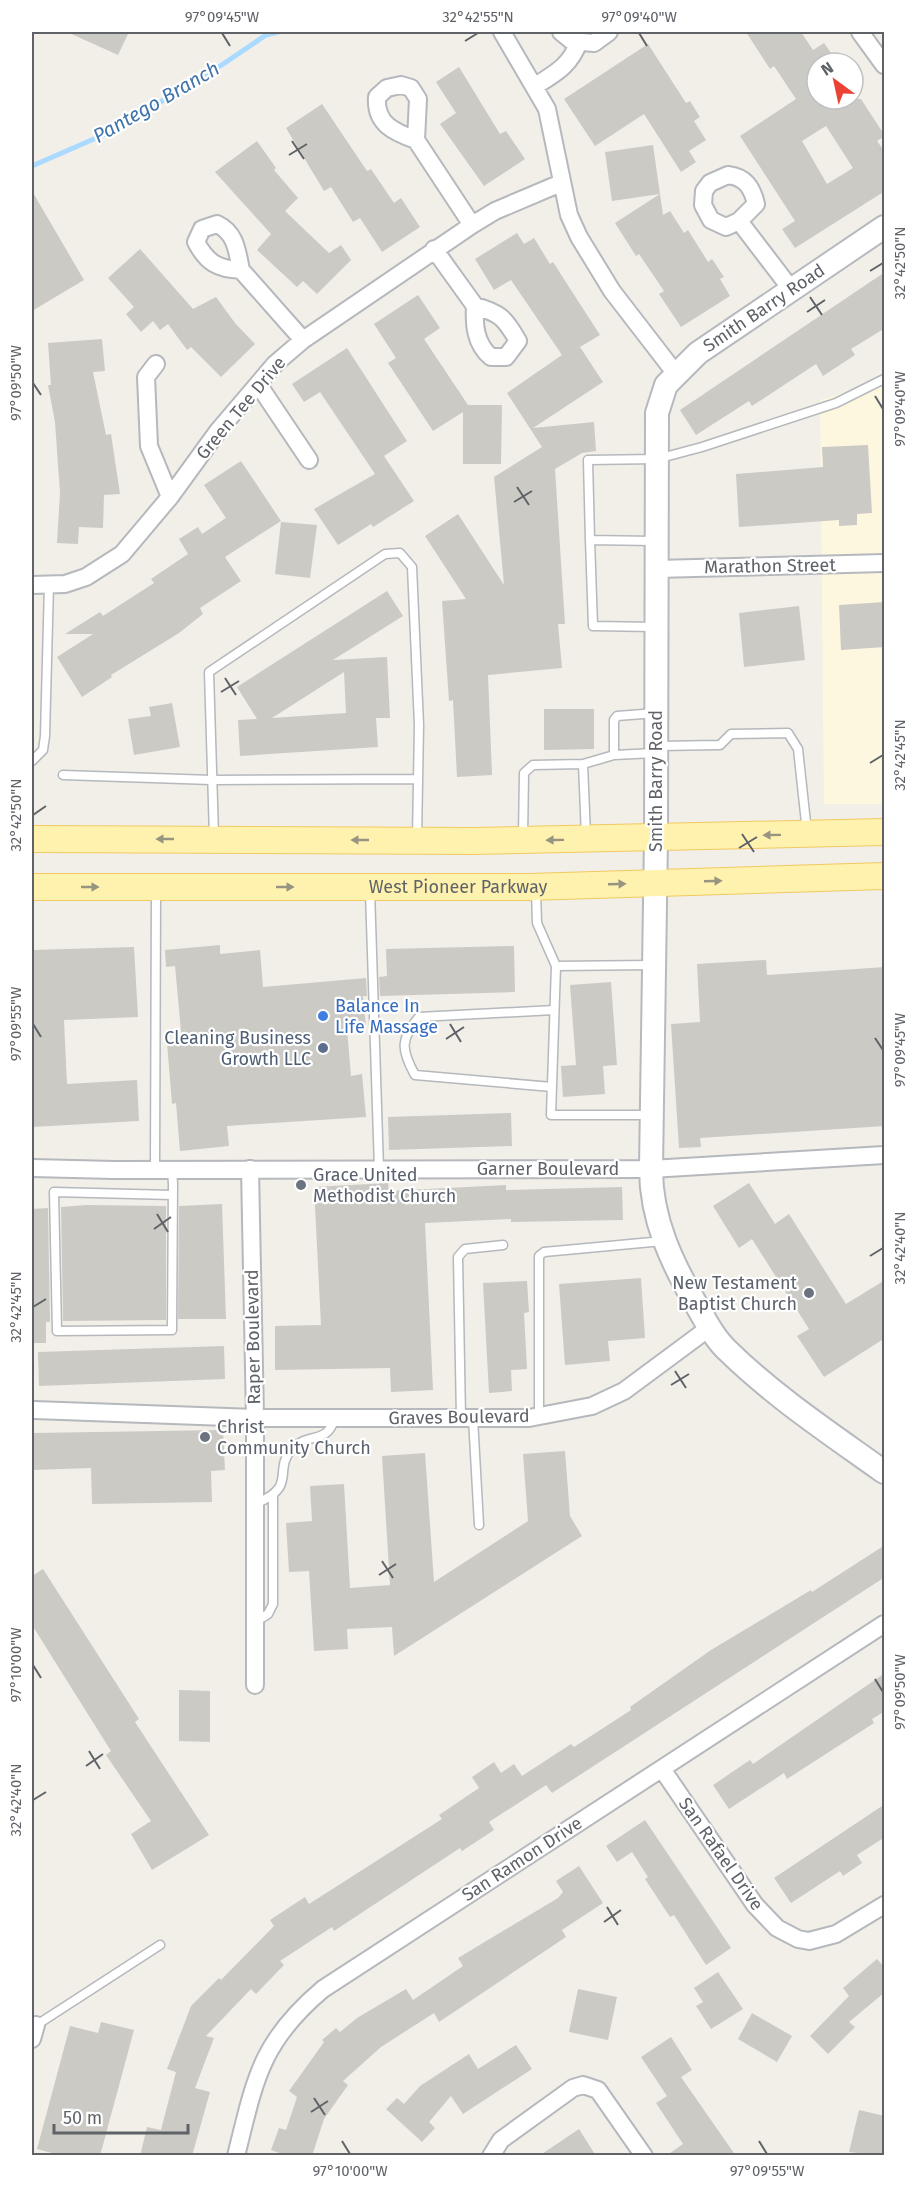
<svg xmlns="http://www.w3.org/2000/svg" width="916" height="2187" viewBox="0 0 916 2187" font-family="'Fira Sans',sans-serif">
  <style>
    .commercial { fill: #fef7e0 }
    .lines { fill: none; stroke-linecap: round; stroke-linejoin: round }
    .stream { stroke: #aadaff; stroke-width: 5 }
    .building { fill: #cccac5; fill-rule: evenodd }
    .lane-casing { stroke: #b5b8bc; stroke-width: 11 }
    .street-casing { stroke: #b5b8bc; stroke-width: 20 }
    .secondary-casing { stroke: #b6babf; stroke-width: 26 }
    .primary-casing { stroke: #f2c960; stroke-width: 28 }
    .lane { stroke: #fff; stroke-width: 8 }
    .street { stroke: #fff; stroke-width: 16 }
    .secondary { stroke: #fff; stroke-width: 22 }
    .primary { stroke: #fff2af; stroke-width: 26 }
    .oneway { fill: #979581 }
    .ticks { fill: none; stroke: #5f6368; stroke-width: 2 }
    .shop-dot { fill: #3f7fe0; stroke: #fff; stroke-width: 2 }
    .service-dot { fill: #5c6f8a; stroke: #fff; stroke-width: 2 }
    .worship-dot { fill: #6b7280; stroke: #fff; stroke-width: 2 }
    .labels { text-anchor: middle; stroke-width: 4.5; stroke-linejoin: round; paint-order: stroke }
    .street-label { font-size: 18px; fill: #5f6368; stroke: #fff }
    .shop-label { font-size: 18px; fill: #366cbe; stroke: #fff; text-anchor: start }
    .service-label { font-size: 18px; fill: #4e5e75; stroke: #fff; text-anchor: end }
    .worship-label { font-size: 18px; fill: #5b616d; stroke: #fff; text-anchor: start }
    .water-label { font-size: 20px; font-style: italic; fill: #4174aa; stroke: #fff }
    .neatline { fill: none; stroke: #5f6368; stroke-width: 2 }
    .ticks-label { font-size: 15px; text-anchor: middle; fill: #5f6368 }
  </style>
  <rect width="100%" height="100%" fill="#f1efe8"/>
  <path class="commercial" d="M884,382V804H824L820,400Z"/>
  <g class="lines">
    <path class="stream" d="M32,166L103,135L204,77L266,35L278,32"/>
  </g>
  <path class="building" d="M67,32H129L118,55Z
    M746,32H801L813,50L824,43L838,63H817V99H861L885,136L877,141L885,152V191L795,248L782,229L795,221L740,136L796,99L774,66L770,69ZM826,126L853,168L827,184L802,141Z
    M648,44L686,103L690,101L700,117L694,121L706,140L689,151L696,162L681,172L644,114L595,146L564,99Z
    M459,67L500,134L506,131L525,159L484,186L440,124L456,113L436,82Z
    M322,104L367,171L371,169L394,203L401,198L420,227L382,252L360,218L353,222L331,187L324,191L286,128Z
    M257,141L276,168L274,170L298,198L285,211L329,253L341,245L351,260L317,294L303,281L297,287L257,250L271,234L215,172Z
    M653,145L660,194L612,201L605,152Z
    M32,191L84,280L32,311Z
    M660,194L663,215L670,211L684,233L688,230L708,262L712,259L724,277L720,279L730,296L681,327L659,294L664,291L639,254L636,256L615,223Z
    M517,233L524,244L534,238L550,264L553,262L600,335L580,347L603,382L533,428L594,422L596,451L582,453L555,469L565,624H558L562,668L488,675L492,775L457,777L453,700L449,701L442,601L466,599L425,536L458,514L504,585L494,477L542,447L507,393L562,355L511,280L494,290L475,259Z
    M140,249L193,309L216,297L235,323L255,344L221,377L191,347L187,350L168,324L160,330L153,321L141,332L126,314L134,307L108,278Z
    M885,272V328L851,349L855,355L823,376L816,364L752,406L749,401L696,435L680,410Z
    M418,295L440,328L424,339L468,405H502L501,464H463V412L433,431L388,363L396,358L374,324Z
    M102,339L105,371L93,372L106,435L111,434L120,494L104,495L103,528L79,527L78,544L57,543L60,493L55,422L48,385H51L48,343Z
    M347,348L407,441L384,456L414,501L373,527L371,524L338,545L314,509L375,474L320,392L304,402L292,384Z
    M868,445L872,513L857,514V525L839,526V520L739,527L736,474L823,467L822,447Z
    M241,461L281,521L225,557L241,581L200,608L203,614L179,633L111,675L112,677L82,697L57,657L93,634H65L100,612L103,616L154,583L151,579L188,554L179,539L198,527L202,534L226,518L204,485Z
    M281,522L317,525L310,578L275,574Z
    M387,591L403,616L333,660L387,657L390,718H376L378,747L240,756L238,720L257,719L237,687ZM344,672L346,713L272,718Z
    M885,602V647L841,650L839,605Z
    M799,606L805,660L744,667L739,613Z
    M172,703L180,747L134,755L128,719L151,716L149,707Z
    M544,709H594V749L544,750Z
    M220,945V954L260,950L263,987L366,978L367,996H363L366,1027L347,1029L351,1076L362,1074L366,1117L227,1126L229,1146L180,1151L176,1103L172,1104L167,1043L182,1042L175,966L166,967L165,950Z
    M514,946L515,992L380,996L379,977L387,976L386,949Z
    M134,947L138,1017L64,1020L67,1084L137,1080L139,1121L32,1127V950Z
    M766,960L767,975L885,967V1126L700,1138L701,1147L679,1148L671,1024L700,1022L697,964Z
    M611,982L617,1065L603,1066L605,1094L563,1097L561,1066L576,1065L570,985Z
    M511,1113L512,1146L389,1150L388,1117Z
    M388,1183L389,1191L506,1185V1190L622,1187L623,1220L511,1222V1219L425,1223L433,1390L391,1392L390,1368L275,1370V1326L321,1325L314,1187Z
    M749,1183L775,1224L789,1214L846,1304L885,1280V1338L824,1377L797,1336L809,1329L752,1239L739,1248L713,1206Z
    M222,1204L226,1319H178L179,1206Z
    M86,1205L166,1206V1320L63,1321L61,1207Z
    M48,1208L50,1322H46V1343H32V1209Z
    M641,1278L645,1338L608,1341L610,1361L565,1365L559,1284Z
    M527,1281L529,1312L524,1313L527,1369L511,1370L512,1391L489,1393L483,1283Z
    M224,1346L225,1379L39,1386L38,1352Z
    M223,1430L225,1470L211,1471L212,1502L92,1504L91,1468L32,1470V1433Z
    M565,1451L570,1516L582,1536L394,1656L392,1627L347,1629L348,1649L314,1651L309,1571L289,1572L286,1523L312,1521L310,1486L344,1484L350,1588L390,1585L382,1456L425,1453L434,1582L528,1521L523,1454Z
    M885,1545V1577L552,1793L546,1785L489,1822L494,1830L462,1851L460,1848L334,1931L332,1927L280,1961L284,1965L256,1994L251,1989L206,2036L214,2038L195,2088L210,2092L192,2156H140L147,2127L161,2130L176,2072L167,2069L191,2006L219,1978L221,1980L274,1926L270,1920L305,1897L309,1904L442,1819L439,1815L479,1788L472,1777L494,1762L501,1773L514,1764L522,1776L571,1744L574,1747L631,1710L630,1707L711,1650L811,1590L812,1592Z
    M43,1569L139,1719L135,1722L209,1835L152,1870L131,1834L151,1821L106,1755L111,1751L32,1625V1576Z
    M885,1673V1711L872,1719L874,1723L787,1779L784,1773L729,1809L713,1785L750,1760L753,1764Z
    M179,1690L210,1691V1742L179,1741Z
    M885,1804V1837L857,1855L862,1863L843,1876L840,1871L791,1903L774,1878Z
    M645,1820L731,1948L706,1965L674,1915L670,1917L645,1879L648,1877L632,1852L617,1862L606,1846Z
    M579,1866L603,1903L562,1930L566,1937L439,2022L434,2013L381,2047L343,2081L348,2085L324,2119L312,2156H288L271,2150L279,2128L286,2130L297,2097L289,2091L324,2042L322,2040L336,2028L340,2032L357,2018L406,1989L413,2000L463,1966L458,1958L558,1898L563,1892L556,1881Z
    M877,1959L885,1968V1992L849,2022L855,2027L828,2054L810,2036L849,1996L843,1988Z
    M718,1972L743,2009L711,2029L696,2006L703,2002L694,1988Z
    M578,1989L617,1997L608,2040L569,2032Z
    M752,2013L792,2036L777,2062L738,2039Z
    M101,2022L134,2030L100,2156H63L37,2149L70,2026L98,2033Z
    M671,2037L692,2070L681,2077L736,2156H666L683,2144L656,2103L667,2096L641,2057Z
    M516,2045L532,2069L463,2114L451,2096L429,2122L435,2128L422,2142L386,2109L397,2098L404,2104L420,2086L469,2054L478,2069Z
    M859,2110L885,2116V2156L849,2152Z
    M579,2129L596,2156H539Z"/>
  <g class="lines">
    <g class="lane-casing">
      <path id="lane" d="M590,540L593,626L654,627
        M654,541L590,540L588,460L657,459L702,447L836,403L884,379
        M658,746L720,745L731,734L788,733L798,749L807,832
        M614,755L655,753
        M32,761L43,750L45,736L49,584
        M583,764L586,836
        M63,775L212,780L418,779
        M214,836L209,672L385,554L400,553L412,567L419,725L417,838
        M523,837L524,773L533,765L583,764L614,755V720L617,716L656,713
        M536,890L537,923L556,966L551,1115H651
        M370,891L379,1169
        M556,966L652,965
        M552,1087L415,1075C401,1050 400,1039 419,1017L554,1010
        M155,1170L156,891
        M172,1170L173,1184L172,1330L57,1331L54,1192L172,1195
        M539,1416V1256L544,1252L663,1241
        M461,1418L458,1257L465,1249L503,1245
        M473,1418L479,1525
        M255,1504C299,1486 272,1471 292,1449C309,1431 326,1446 335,1418
        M255,1622L268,1614L273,1604V1496
        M35,2026L160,1945"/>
    </g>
    <g class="street-casing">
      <path id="street" d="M502,32L547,109L569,215L579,237L612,291L676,374
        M561,32L572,41L594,43L609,32
        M860,32L884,65
        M401,85L411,88L418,99L416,140C394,132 375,124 377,97L387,88Z
        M535,86C556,73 571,65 579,41
        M416,140L472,225
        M728,175C745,177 752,187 756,204L739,221L726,227L711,220L703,205L704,191L710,183Z
        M739,221L791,289
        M434,249L475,306
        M241,270C237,251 236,233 217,224L202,229L196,242C207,263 218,269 241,270L303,340
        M475,306C500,313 505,318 518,341L506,357H491C475,344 474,324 475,306Z
        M156,364L146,377L149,446L170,497
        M258,384L309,460
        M656,569L884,563
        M32,585L65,584L86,577L122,554L170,497L218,431L275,364L303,340L472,225L495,211L561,183
        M32,1168L114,1170L651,1169L884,1155
        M250,1169L255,1418V1685
        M34,1410L255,1418H529L592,1406L624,1391L709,1328
        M662,1769L755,1905L777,1928L798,1939L809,1941L836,1934L884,1905
        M32,2039L36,2025
        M236,2156C255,2080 260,2042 323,1989L884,1624
        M491,2156L501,2140L573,2088L583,2085L598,2090L644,2156"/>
    </g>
    <g class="secondary-casing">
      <path id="secondary" d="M884,227L698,353L666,385L657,413L656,837L651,1169C651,1220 672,1263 697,1306C706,1322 715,1339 728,1351C775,1397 831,1434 884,1472"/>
    </g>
    <g class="primary-casing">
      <g id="primary">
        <path d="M32,839L473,841L884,832"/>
        <path id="s1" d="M32,887H529L884,876"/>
      </g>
    </g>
    <use href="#lane" class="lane"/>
    <use href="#street" class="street"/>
    <use href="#secondary" class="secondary"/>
    <use href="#primary" class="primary"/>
  </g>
  <defs><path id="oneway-solid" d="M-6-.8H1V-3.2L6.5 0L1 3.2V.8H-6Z" transform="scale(1.5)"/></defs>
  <g class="oneway">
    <use href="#oneway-solid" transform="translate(772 835) rotate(179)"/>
    <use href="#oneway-solid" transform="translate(165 839) rotate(-180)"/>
    <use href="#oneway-solid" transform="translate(360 840) rotate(-180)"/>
    <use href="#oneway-solid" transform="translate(555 840) rotate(179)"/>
    <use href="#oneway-solid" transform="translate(713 881) rotate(-2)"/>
    <use href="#oneway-solid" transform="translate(617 884) rotate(-2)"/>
    <use href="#oneway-solid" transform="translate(90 887)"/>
    <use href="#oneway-solid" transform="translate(285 887)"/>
  </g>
  <path class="ticks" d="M222,33L230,46M639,33L647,46M465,41L478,33M292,141L304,159M289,155L307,144M870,271L883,263M810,297L822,315M807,312L825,300M33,383L41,395M875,396L883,409M517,487L529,505M514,502L532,491M225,678L236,695M221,692L239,681M870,763L883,755M33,815L46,806M742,834L754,852M739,848L757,837M33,1024L41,1037M450,1024L461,1042M875,1038L883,1050M446,1039L464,1027M157,1214L168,1232M154,1229L171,1217M870,1256L883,1248M33,1307L46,1299M675,1371L686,1388M671,1385L689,1374M382,1561L393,1578M379,1575L396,1564M33,1665L41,1678M875,1679L883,1692M89,1751L100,1769M86,1766L103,1754M33,1800L46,1792M607,1907L618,1925M604,1922L621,1910M314,2098L325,2115M311,2112L328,2101M342,2141L350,2154M759,2141L767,2154"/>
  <circle class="shop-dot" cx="323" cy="1016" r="6"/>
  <circle class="service-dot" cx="323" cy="1048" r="6"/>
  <g class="worship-dot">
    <circle cx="301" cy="1185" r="6"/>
    <circle cx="809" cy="1293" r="6"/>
    <circle cx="205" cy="1437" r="6"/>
  </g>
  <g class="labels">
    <g class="street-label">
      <text transform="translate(764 308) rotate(-34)" y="6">Smith Barry Road</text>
      <text transform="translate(241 408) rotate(-50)" y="6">Green Tee Drive</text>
      <text transform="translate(770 566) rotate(-1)" y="6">Marathon Street</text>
      <text transform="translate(656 781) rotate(-90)" y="6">Smith Barry Road</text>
      <text dy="6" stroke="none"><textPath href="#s1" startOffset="426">West Pioneer Parkway</textPath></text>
      <text x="548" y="1175">Garner Boulevard</text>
      <text transform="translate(253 1337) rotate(-91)" y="6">Raper Boulevard</text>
      <text transform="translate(459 1417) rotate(-1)" y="6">Graves Boulevard</text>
      <text transform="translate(721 1854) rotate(55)" y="6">San Rafael Drive</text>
      <text transform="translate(522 1859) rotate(-33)" y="6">San Ramon Drive</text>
    </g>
    <g class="shop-label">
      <text x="335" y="1012">Balance In<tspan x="335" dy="21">Life Massage</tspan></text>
    </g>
    <g class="service-label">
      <text x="311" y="1044">Cleaning Business<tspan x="311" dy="21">Growth LLC</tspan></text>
    </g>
    <g class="worship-label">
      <text x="313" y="1181">Grace United<tspan x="313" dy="21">Methodist Church</tspan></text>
      <text x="797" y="1289" text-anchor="end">New Testament<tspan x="797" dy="21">Baptist Church</tspan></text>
      <text x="217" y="1433">Christ<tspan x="217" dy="21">Community Church</tspan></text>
    </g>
    <g class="water-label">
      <text transform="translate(156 102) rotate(-30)" y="7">Pantego Branch</text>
    </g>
  </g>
  <rect width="916" height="2187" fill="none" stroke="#ffffff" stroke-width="66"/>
  <g transform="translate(835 81) rotate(327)"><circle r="28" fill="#ffffff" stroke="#bfc1c3" stroke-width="1.5"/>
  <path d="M0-4.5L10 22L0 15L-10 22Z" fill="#ea4335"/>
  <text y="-9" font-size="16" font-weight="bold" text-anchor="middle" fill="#5f6368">N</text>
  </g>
  <path d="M54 2124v9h134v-9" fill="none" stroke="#5f6368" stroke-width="3"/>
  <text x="63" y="2124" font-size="18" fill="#5f6368" stroke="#ffffff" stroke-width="4.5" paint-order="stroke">50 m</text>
  <rect x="33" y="33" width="850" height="2121" class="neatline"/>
  <g class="ticks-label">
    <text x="222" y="22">97°09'45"W</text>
    <text x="478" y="22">32°42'55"N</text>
    <text x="639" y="22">97°09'40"W</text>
    <text transform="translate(900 263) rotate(-90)" y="5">32°42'50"N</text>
    <text transform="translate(16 383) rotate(-90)" y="5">97°09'50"W</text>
    <text transform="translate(900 409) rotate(-90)" y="5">97°09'40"W</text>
    <text transform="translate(900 755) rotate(-90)" y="5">32°42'45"N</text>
    <text transform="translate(16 815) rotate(-90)" y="5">32°42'50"N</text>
    <text transform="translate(16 1024) rotate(-90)" y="5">97°09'55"W</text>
    <text transform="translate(900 1050) rotate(-90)" y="5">97°09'45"W</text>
    <text transform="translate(900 1248) rotate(-90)" y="5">32°42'40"N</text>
    <text transform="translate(16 1307) rotate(-90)" y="5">32°42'45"N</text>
    <text transform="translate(16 1665) rotate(-90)" y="5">97°10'00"W</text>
    <text transform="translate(900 1692) rotate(-90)" y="5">97°09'50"W</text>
    <text transform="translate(16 1800) rotate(-90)" y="5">32°42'40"N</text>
    <text x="350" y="2176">97°10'00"W</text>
    <text x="767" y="2176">97°09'55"W</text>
  </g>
</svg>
